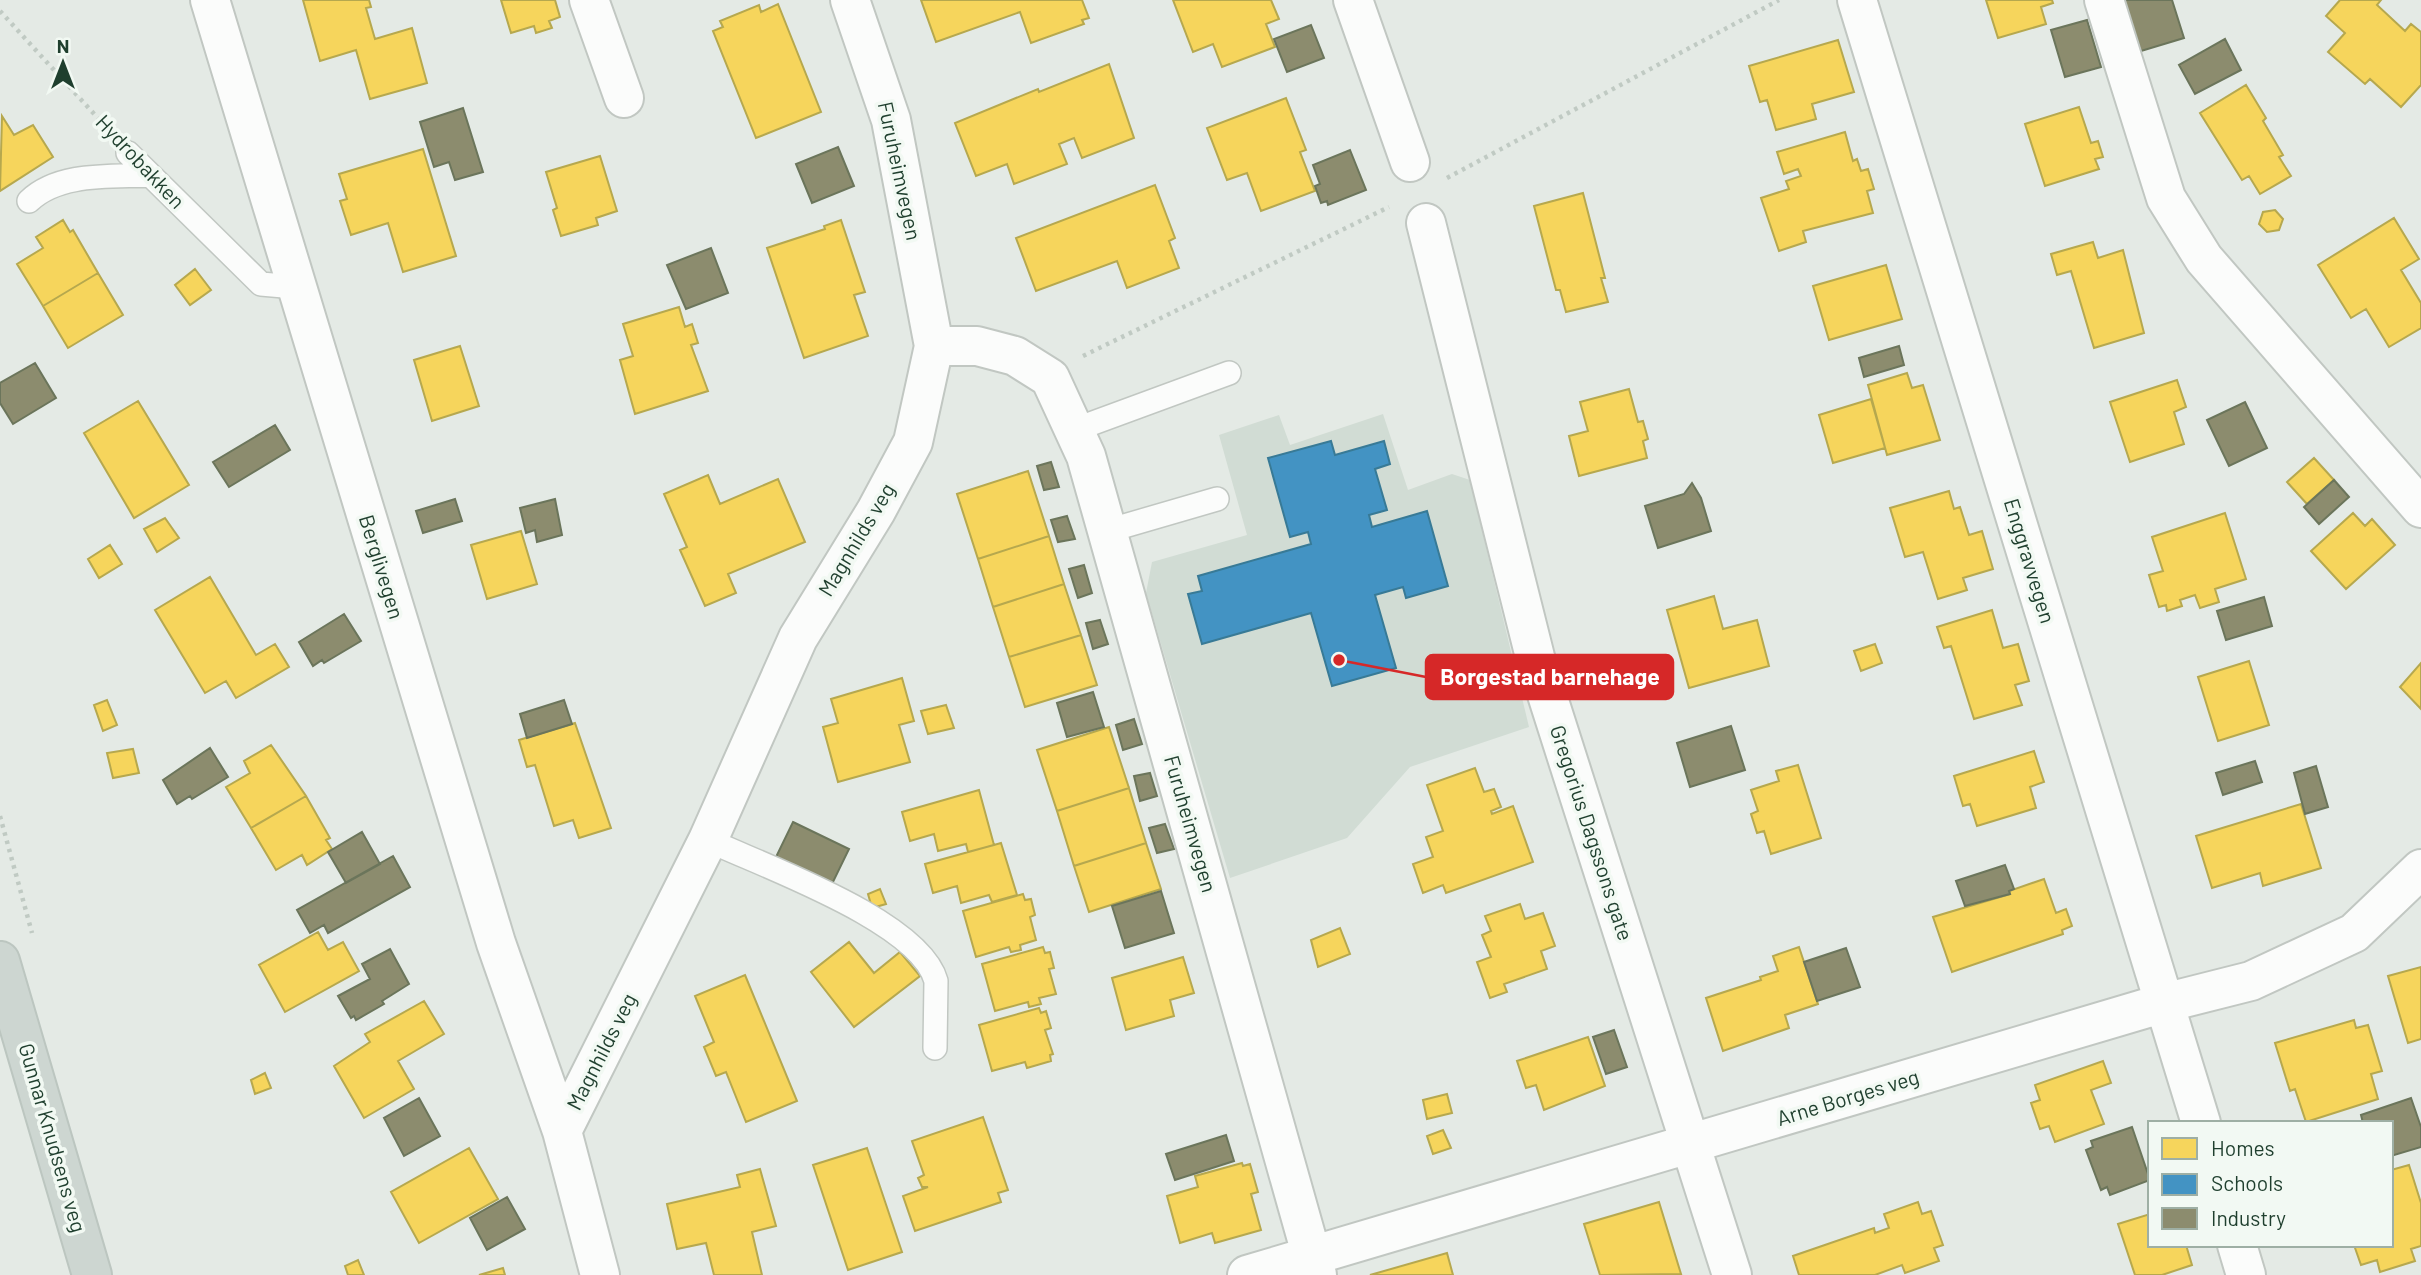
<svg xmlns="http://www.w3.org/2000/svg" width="2421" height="1275" viewBox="0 0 2421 1275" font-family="Barlow,sans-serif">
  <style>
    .built { fill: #d1dcd4 }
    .homes { fill: #f6d55c; stroke: #b6a84e; stroke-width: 2 }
    .schools { fill: #4393c3; stroke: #387a96; stroke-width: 2 }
    .industry { fill: #8c8c6e; stroke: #6b755b; stroke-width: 2 }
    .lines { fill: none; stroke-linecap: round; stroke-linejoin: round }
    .service-casing { stroke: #c1c7c2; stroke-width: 26 }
    .minor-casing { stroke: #c1c7c2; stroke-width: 42 }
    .primary-casing { stroke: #bcc6c0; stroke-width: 42 }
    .path { stroke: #c0cac3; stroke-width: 4.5; stroke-dasharray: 3.5 5; stroke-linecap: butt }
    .service { stroke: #fbfcfb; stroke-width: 23 }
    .minor { stroke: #fbfcfb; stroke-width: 38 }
    .primary { stroke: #cdd6d1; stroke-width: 38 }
    .labels { text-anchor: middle; stroke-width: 7; stroke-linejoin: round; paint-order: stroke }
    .street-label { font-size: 21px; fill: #1f3f2e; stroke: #f2f9f3 }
    .leader { fill: none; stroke: #d62828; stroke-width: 2.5 }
    .callout-dot { fill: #d62828; stroke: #f2f9f3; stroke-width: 2.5 }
    .callout { fill: #d62828; stroke: #d62828; stroke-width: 2.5 }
    .callout-label { font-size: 23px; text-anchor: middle; font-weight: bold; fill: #fff }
  </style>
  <rect width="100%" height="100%" fill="#e4eae5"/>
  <path class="built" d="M1383,414L1408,490L1452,474L1470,480L1529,727L1410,767L1347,838L1230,878L1146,593L1152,562L1247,535L1219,435L1279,415L1290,445Z"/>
  <path class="homes" d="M303,0H369L371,7L366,8L375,39L412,28L427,83L370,99L356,50L320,61Z
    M501,0H555L560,17L549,21L552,28L536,33L534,26L511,33Z
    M921,0H1082L1089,18L1082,20L1084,24L1031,43L1020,12L936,42Z
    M1173,0H1271L1279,19L1266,24L1275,47L1222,67L1213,44L1193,52Z
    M1986,0H2052L2053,3L2041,7L2046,24L1998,38Z
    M2340,0H2381L2377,5L2405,31L2411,24L2421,32V85L2401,107L2370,79L2365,84L2328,52L2345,33L2326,16Z
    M778,4L821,112L756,138L713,31L723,27L720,21L759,5L761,12Z
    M1838,40L1854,92L1812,104L1816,119L1776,130L1767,100L1760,102L1749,66Z
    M1109,64L1134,138L1082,158L1074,138L1059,144L1067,164L1014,184L1007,164L976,176L955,123L1038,89L1039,92Z
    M2246,85L2266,118L2263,121L2283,155L2279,157L2291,176L2260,194L2249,176L2242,180L2200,113Z
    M1286,98L1306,150L1300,152L1315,191L1261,211L1247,173L1227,180L1207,128Z
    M2079,107L2091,143L2098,141L2103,157L2095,159L2099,169L2045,186L2025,124Z
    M2,116L14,135L33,125L53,157L0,191Z
    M1845,132L1853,161L1857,159L1861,171L1868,169L1874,189L1867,191L1873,213L1803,231L1806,242L1779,251L1761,198L1789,189L1786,181L1801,176L1798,169L1784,174L1777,152Z
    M423,149L456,256L403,272L388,223L351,235L340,201L347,199L339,174Z
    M600,156L617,211L596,218L598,225L561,236L553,210L557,208L546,172Z
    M1155,185L1175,238L1169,241L1179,268L1127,288L1117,261L1036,291L1016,238Z
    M1583,193L1605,278H1601L1608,302L1566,312L1560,290H1556L1534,206Z
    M2275,210L2283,219L2279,230L2267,232L2259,224L2263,212Z
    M2394,218L2419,259L2401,270L2421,303V328L2389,347L2366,309L2351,318L2318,265Z
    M63,220L70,232L73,230L98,273L43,306L17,264L43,248L36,237Z
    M841,220L865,292L854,295L868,336L804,358L767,248L825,229L824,226Z
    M2093,242L2098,258L2123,250L2144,333L2094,348L2071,271L2057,275L2051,254Z
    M1886,265L1902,319L1829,340L1813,286Z
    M195,269L211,290L190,305L175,285Z
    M98,273L123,315L68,348L43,306Z
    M679,307L685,327L692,324L698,343L691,345L708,391L635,414L620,360L633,356L623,324Z
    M460,346L479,406L432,421L414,360Z
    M1907,373L1912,388L1923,385L1940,440L1887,455L1868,385Z
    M2177,380L2186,407L2174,412L2184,444L2130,462L2110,402Z
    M1629,389L1638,422L1643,421L1648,439L1643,441L1647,458L1579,476L1569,436L1588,431L1580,402Z
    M1871,399L1885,448L1833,463L1819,415Z
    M138,401L189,485L134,518L84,433Z
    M2314,458L2334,480L2307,504L2287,482Z
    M1028,471L1049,536L978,559L957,494Z
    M708,475L720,504L778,479L805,542L728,574L736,593L705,606L680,550L687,547L664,494Z
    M1949,491L1954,509L1960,507L1969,535L1982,531L1993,569L1963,578L1967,590L1938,599L1923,552L1905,557L1890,508Z
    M2225,513L2246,579L2215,589L2219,602L2200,608L2195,595L2180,600L2182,606L2167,611L2166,605L2159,607L2149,575L2163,571L2152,537Z
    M2353,513L2365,526L2372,519L2395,545L2346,589L2311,551Z
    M165,518L179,538L157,552L144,529Z
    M521,531L537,584L487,599L471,545Z
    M1049,536L1064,584L993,607L978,559Z
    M110,545L122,564L99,578L88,559Z
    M210,577L256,655L275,644L289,667L236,698L226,681L205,693L155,610Z
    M1064,584L1081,635L1009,657L993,607Z
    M1714,596L1723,629L1757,620L1769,666L1689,688L1667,610Z
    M1992,610L2003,648L2018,644L2029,681L2015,685L2022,705L1974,719L1951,646L1944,648L1937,627Z
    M1081,635L1097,685L1025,707L1009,657Z
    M1875,644L1882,663L1861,671L1854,651Z
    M2249,661L2269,725L2218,741L2198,677Z
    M2421,663V709L2400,687Z
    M902,678L914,721L899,725L910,762L838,782L823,727L838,723L831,699Z
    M107,700L117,725L103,731L94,705Z
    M946,705L954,728L928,734L921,711Z
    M575,723L611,828L579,838L573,820L554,826L535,765L527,767L519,740Z
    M1109,727L1129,788L1057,811L1037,750Z
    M271,745L306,796L251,828L226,787L250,773L244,761Z
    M133,749L139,773L113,778L107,753Z
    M2034,751L2044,782L2030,787L2036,808L1977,826L1970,804L1963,806L1954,776Z
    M1798,765L1821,838L1771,854L1764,831L1757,833L1751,814L1758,811L1751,790L1779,781L1776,771Z
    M1475,768L1484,792L1494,789L1501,807L1491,811L1492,814L1513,806L1533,862L1446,893L1443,885L1423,893L1413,864L1433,857L1426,837L1443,831L1427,785Z
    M1129,788L1146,843L1074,866L1057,811Z
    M979,790L994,845L968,852L966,844L938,851L934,834L910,841L902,812Z
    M306,796L330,838L326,840L332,849L307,865L302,855L276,870L251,828Z
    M2301,804L2321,868L2263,886L2260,873L2212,888L2196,836Z
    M1001,843L1017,895L992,902L989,895L961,903L957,886L933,893L925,864Z
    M1146,843L1161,889L1089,912L1074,866Z
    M2044,879L2056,913L2066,909L2072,926L2062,930L2063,934L1952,972L1933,917L2010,894L2009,891Z
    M880,889L886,904L872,908L868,894Z
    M1023,894L1025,900L1031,899L1035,915L1030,917L1036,940L1020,945L1021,950L1011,952L1009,947L976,957L963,911Z
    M1520,904L1525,919L1543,913L1555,946L1541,951L1547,969L1504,984L1507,992L1490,998L1477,962L1491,957L1482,935L1491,931L1485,916Z
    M1340,928L1350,954L1318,967L1311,940Z
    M318,932L328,950L343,942L359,971L285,1012L259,965Z
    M849,942L874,973L900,952L920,976L854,1027L811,972Z
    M1043,947L1045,953L1050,952L1054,968L1049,969L1056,994L1039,998L1041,1004L1029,1007L1028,1002L995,1011L982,964Z
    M1799,947L1818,1004L1785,1015L1789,1028L1723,1051L1706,998L1761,980L1760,977L1778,971L1773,956Z
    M1183,957L1194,993L1170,1000L1174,1016L1126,1030L1112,978Z
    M2421,967V1039L2408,1043L2388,976Z
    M745,975L797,1101L746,1122L726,1072L716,1076L704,1047L714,1042L695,996Z
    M424,1001L444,1034L398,1061L414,1089L364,1118L334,1066L370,1042L365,1034Z
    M1039,1008L1041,1013L1046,1011L1051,1028L1045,1030L1053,1054L1050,1055L1051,1061L1027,1068L1025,1062L992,1071L979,1025Z
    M2354,1020L2356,1028L2368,1025L2382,1071L2371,1074L2378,1099L2306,1122L2295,1089L2290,1091L2275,1043Z
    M1588,1037L1605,1086L1544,1110L1536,1085L1526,1088L1517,1061Z
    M2103,1061L2111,1083L2091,1090L2104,1124L2055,1142L2049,1126L2040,1129L2031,1103L2040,1100L2035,1085Z
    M265,1073L271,1088L255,1094L251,1080Z
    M1447,1094L1452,1113L1427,1119L1423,1100Z
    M983,1117L1008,1190L998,1193L1001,1202L915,1231L903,1196L928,1187H922L918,1178L924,1175L912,1141Z
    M1443,1130L1451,1148L1433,1154L1427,1136Z
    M469,1148L498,1199L419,1243L391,1192Z
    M867,1148L902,1252L848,1270L813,1165Z
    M1242,1163L1243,1166L1250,1164L1258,1192L1251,1194L1261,1230L1215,1243L1212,1233L1180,1243L1167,1196L1198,1187L1195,1176Z
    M2409,1165L2421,1203V1246L2411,1249L2415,1261L2380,1272L2377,1260L2361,1265L2354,1245H2391V1170Z
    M760,1169L776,1226L752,1232L762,1275H714L706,1243L677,1249L667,1204L740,1187L737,1175Z
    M1659,1202L1681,1274L1600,1275L1584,1224Z
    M1918,1202L1922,1214L1931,1211L1943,1245L1934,1248L1939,1261L1905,1273L1902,1265L1875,1275H1799L1793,1256L1874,1228L1875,1233L1889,1228L1884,1214Z
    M2150,1214V1245H2186L2192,1265L2162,1275H2135L2118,1224Z
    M1447,1253L1453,1275H1370Z
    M358,1260L364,1275H348L345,1266Z
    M503,1268L505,1275H479Z"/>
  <path class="schools" d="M1331,441L1335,455L1384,441L1390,464L1375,469L1387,510L1369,515L1372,527L1427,511L1448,586L1406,598L1403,587L1375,595L1396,668L1332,686L1311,613L1202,644L1188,594L1202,591L1198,576L1311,544L1308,532L1290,537L1268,458Z"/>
  <path class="industry" d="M2124,0H2172L2184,38L2141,51Z
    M2087,20L2101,67L2065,77L2051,30Z
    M1311,25L1324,58L1287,72L1274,39Z
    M2225,39L2241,70L2195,94L2179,65Z
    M463,108L483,172L455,180L449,162L434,167L420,122Z
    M838,147L854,186L812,203L796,164Z
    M1350,150L1366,190L1328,205L1327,201L1321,203L1315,186L1320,184L1313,165Z
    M711,248L728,293L686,309L667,265Z
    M1899,346L1904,365L1864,377L1859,358Z
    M35,363L56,398L13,424L0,403V383Z
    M2245,402L2267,448L2229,466L2207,420Z
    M275,425L290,450L229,487L213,462Z
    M1051,462L1059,487L1044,490L1037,466Z
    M2334,480L2349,497L2319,524L2304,507Z
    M1692,483L1701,498L1711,531L1658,548L1645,506L1684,494Z
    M455,499L462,521L423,533L416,511Z
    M555,499L562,535L537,542L535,530L526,533L520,508Z
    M1067,516L1075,539L1058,542L1051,520Z
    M1084,565L1092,593L1078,598L1069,569Z
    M2264,597L2272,626L2226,640L2217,611Z
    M344,614L361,641L324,663L322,660L313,666L299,642Z
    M1100,620L1108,644L1093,649L1086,623Z
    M1093,692L1104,727L1067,737L1057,703Z
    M564,700L572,724L527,738L520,714Z
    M1134,719L1142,744L1123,750L1116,725Z
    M1731,726L1745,770L1690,787L1677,743Z
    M210,748L228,777L192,799L190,796L177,804L163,780Z
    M2255,761L2262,782L2223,795L2216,773Z
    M2316,766L2328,807L2305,814L2294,773Z
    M1150,773L1157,796L1140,801L1134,776Z
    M793,822L849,849L832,884L776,857Z
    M1165,824L1174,849L1157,853L1149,828Z
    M362,832L380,864L346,883L328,852Z
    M393,856L410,887L328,933L324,925L310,933L297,910Z
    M2005,865L2014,889L2009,891L2010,894L1965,906L1956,881Z
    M1161,891L1174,933L1125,948L1112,906Z
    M1846,948L1860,987L1817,1001L1804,962Z
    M390,949L409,984L382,1001L384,1004L356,1020L354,1016L351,1018L338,996L370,979L362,964Z
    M1614,1030L1627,1067L1606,1074L1593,1037Z
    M419,1098L440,1136L404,1156L384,1118Z
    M2411,1098L2421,1127V1147L2391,1156V1123H2363L2361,1115Z
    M2132,1127L2150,1180L2110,1195L2107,1187L2101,1190L2086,1150L2093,1147L2091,1141Z
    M1226,1135L1234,1161L1175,1180L1166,1154Z
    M507,1197L525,1229L487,1250L470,1218Z"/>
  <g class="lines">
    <g class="service-casing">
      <path id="service" d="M128,153L261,284L295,287
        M29,201C59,172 112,177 150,175
        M1074,430L1229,373
        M1107,531L1217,499
        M708,840C763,866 920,921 936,981L935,1048"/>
    </g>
    <g class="minor-casing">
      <path id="minor" d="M210,0L496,943L562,1131
        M589,0L624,98
        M850,0L891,120L934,346
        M1353,0L1410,162
        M1857,0L2201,1123
        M2104,0L2166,198L2204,259L2421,508
        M1426,223L1535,657L1732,1275
        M2237,1245L2246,1275
        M600,1275L562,1131L708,840L798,638L876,511L913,442L934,346H977L1015,356L1050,378L1086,456L1317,1275
        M1247,1275L2164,1003L2251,981L2354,933L2421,869"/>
    </g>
    <g class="primary-casing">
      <path id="primary" d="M0,961L92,1275"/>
    </g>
    <path class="path" d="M0,11L107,128
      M1447,178L1779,0
      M1083,356L1389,207
      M0,816L32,933"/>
    <use href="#service" class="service"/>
    <use href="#minor" class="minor"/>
    <use href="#primary" class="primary"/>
  </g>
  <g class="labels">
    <g class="street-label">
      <text transform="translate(140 162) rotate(47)" y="7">Hydrobakken</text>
      <text transform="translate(899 171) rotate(78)" y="7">Furuheimvegen</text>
      <text transform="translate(857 540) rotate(-59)" y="7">Magnhilds veg</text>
      <text transform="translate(2029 561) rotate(73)" y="7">Enggravvegen</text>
      <text transform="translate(381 567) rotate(73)" y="7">Berglivegen</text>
      <text transform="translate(1190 824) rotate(74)" y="7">Furuheimvegen</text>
      <text transform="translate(1591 833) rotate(72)" y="7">Gregorius Dagssons gate</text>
      <text transform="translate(602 1052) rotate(-63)" y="7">Magnhilds veg</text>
      <text transform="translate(1848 1098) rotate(-17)" y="7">Arne Borges veg</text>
      <text transform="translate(52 1138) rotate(74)" y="7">Gunnar Knudsens veg</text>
    </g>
  </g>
  <path class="leader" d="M1339 660L1426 677"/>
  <circle class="callout-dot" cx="1339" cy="660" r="7"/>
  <rect class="callout" x="1426" y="655" width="247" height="44" rx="7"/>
  <g class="callout-label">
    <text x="1550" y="685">Borgestad barnehage</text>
  </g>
  <rect x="2148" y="1121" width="245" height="126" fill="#f2f9f3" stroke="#9eafa4" stroke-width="2"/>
  <rect x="2162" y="1138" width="35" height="21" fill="#f6d55c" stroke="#9eafa4" stroke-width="2"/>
  <text x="2211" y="1156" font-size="21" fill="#1f3f2e">Homes</text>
  <rect x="2162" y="1174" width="35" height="21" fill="#4393c3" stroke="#9eafa4" stroke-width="2"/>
  <text x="2211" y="1191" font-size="21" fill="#1f3f2e">Schools</text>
  <rect x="2162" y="1208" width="35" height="21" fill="#8c8c6e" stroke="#9eafa4" stroke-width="2"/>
  <text x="2211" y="1226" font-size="21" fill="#1f3f2e">Industry</text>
  <g transform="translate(63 63)" stroke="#f2f9f3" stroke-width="5" paint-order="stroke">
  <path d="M0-5L12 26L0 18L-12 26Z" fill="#1f3f2e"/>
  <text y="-10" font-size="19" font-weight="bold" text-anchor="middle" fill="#1f3f2e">N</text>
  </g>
</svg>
